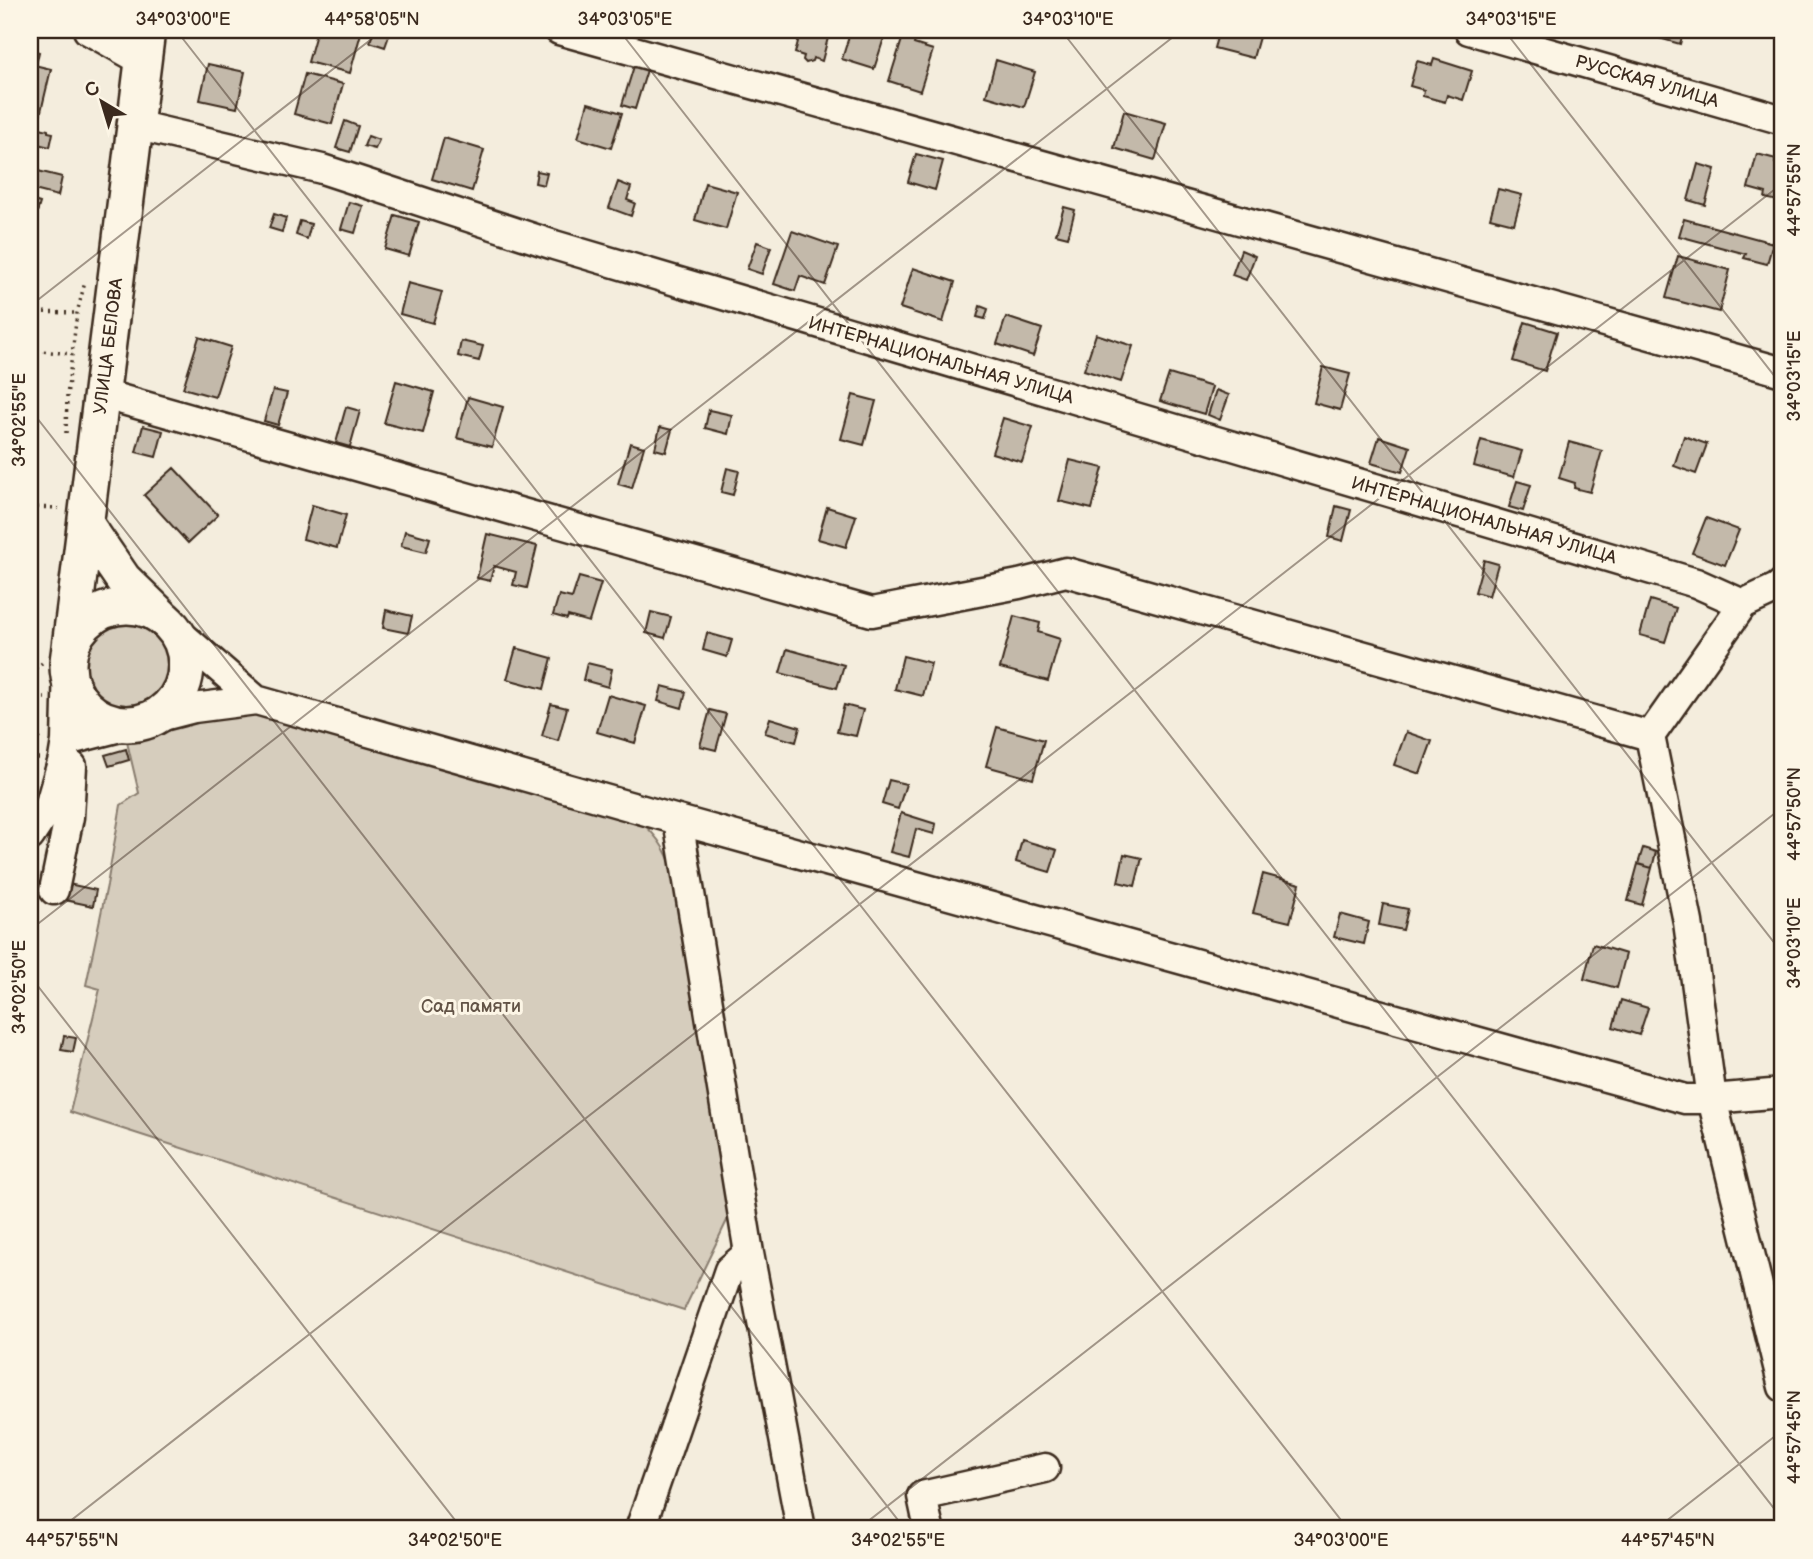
<svg xmlns="http://www.w3.org/2000/svg" width="1813" height="1559" viewBox="0 0 1813 1559" font-family="'Balsamiq Sans',sans-serif">
  <style>
    .green { fill: #d6cdbd; stroke: #887c6e; stroke-width: 2 }
    .building { fill: #c3b9aa; stroke: #3b2a1e; stroke-width: 2 }
    .lines { fill: none; stroke-linecap: round; stroke-linejoin: round }
    .minor-casing { stroke: #3b2a1e; stroke-width: 33 }
    .major-casing { stroke: #3b2a1e; stroke-width: 40 }
    .path { stroke: #3b2a1e; stroke-width: 3.5; stroke-dasharray: 2 5; stroke-linecap: butt }
    .minor { stroke: #fcf5e5; stroke-width: 28 }
    .major { stroke: #fcf5e5; stroke-width: 35 }
    .ticks { fill: none; stroke: #3b2a1e; stroke-width: 2; stroke-opacity: 0.45 }
    .labels { text-anchor: middle; stroke-width: 6; stroke-linejoin: round; paint-order: stroke }
    .street-label { font-size: 18px; fill: #3b2a1e; stroke: #fcf5e5 }
    .park-label { font-size: 18px; fill: #625346; stroke: #fcf5e5 }
    .neatline { fill: none; stroke: #3b2a1e; stroke-width: 2.5 }
    .ticks-label { font-size: 18px; text-anchor: middle; fill: #3b2a1e }
  </style>
  <rect width="100%" height="100%" fill="#f4eddd"/>
  <filter id="ink" filterUnits="userSpaceOnUse"><feTurbulence type="fractalNoise" baseFrequency=".0143" numOctaves="2"/><feDisplacementMap in="SourceGraphic" scale="14" xChannelSelector="R" yChannelSelector="G"/><feConvolveMatrix kernelMatrix="1 2 1 2 8 2 1 2 1" color-interpolation-filters="sRGB"/></filter>
  <g filter="url(#ink)">
    <path class="green" d="M82 665a47 47 0 1 1 94 0a47 47 0 1 1-94 0Z
      M259,713L636,818C662,838 669,856 679,887L733,1208L684,1310L70,1112L100,989L86,985L107,885L121,805L139,793L127,742L192,721Z"/>
    <path class="building" d="M317,30H348L361,33L350,73L308,62Z
      M374,30H391L385,47L370,42Z
      M801,30H830L822,61L813,58L812,61L806,63L803,60L804,56L795,53Z
      M851,30H859L884,38L874,69L842,59Z
      M905,30H918L914,44L933,50L920,91L889,81Z
      M1219,30H1261L1253,58L1214,48Z
      M1653,30H1684L1680,44L1652,36Z
      M30,40L34,41L32,50L39,52L36,65L30,64Z
      M1434,59L1472,71L1463,100L1447,95L1445,102L1423,96L1424,90L1410,86L1417,61L1432,65Z
      M996,60L1035,72L1024,107L986,96Z
      M30,64L51,69L30,158Z
      M208,64L245,72L237,108L200,100Z
      M634,66L647,70L635,109L622,105Z
      M305,74L343,84L332,124L294,114Z
      M588,103L622,113L611,148L578,138Z
      M1124,111L1166,123L1155,160L1114,148Z
      M345,121L358,126L350,152L336,148Z
      M40,128L48,130V132L53,133L50,147L33,143L35,134H38Z
      M368,136L379,140L375,149L364,146Z
      M444,138L484,150L472,191L432,179Z
      M916,154L943,161L935,190L908,182Z
      M1757,154L1776,159L1775,163L1783,166V202L1765,198L1766,193L1748,188Z
      M1698,164L1715,169L1705,205L1688,200Z
      M30,169L62,177L58,196L30,189Z
      M537,171L547,173L544,185L535,183Z
      M618,182L631,187L627,200L635,203L631,216L609,208Z
      M705,183L737,192L726,229L695,220Z
      M1498,189L1522,195L1514,224L1490,218Z
      M30,200L40,203L37,213L30,211Z
      M349,202L363,206L355,233L341,229Z
      M1064,207L1075,210L1068,237L1056,234Z
      M274,214L286,218L282,232L269,228Z
      M395,215L419,222L409,256L385,249Z
      M1684,219L1773,243L1767,264L1744,258L1746,254L1679,236Z
      M300,221L311,224L307,239L296,235Z
      M792,231L838,247L825,285L800,276L795,291L774,284Z
      M757,242L771,247L762,274L747,269Z
      M1241,250L1255,256L1246,280L1232,275Z
      M1678,256L1730,270L1719,312L1666,298Z
      M913,268L955,282L943,322L900,308Z
      M30,283H34L33,304H30Z
      M408,283L442,292L433,323L400,314Z
      M980,306L988,309L985,319L977,317Z
      M1006,317L1042,329L1033,356L997,344Z
      M1525,322L1557,332L1545,371L1513,361Z
      M1096,334L1133,346L1121,382L1084,370Z
      M199,337L231,347L215,397L183,388Z
      M461,341L483,346L479,361L458,356Z
      M1323,367L1350,374L1340,410L1314,403Z
      M1169,374L1212,387L1204,414L1160,401Z
      M396,381L434,392L423,433L384,423Z
      M273,390L287,393L278,425L264,421Z
      M1216,390L1229,395L1220,420L1208,415Z
      M853,395L876,401L864,445L841,439Z
      M468,397L503,407L492,447L457,438Z
      M346,407L360,411L350,447L336,443Z
      M709,410L732,415L728,434L705,428Z
      M1003,418L1033,427L1022,462L992,453Z
      M143,426L163,431L156,457L136,452Z
      M660,427L672,430L666,452L655,449Z
      M1684,436L1707,444L1696,474L1674,466Z
      M1379,437L1410,447L1402,472L1371,463Z
      M1481,440L1522,451L1514,477L1474,466Z
      M1569,442L1602,451L1590,492L1574,488L1575,483L1559,478Z
      M630,443L644,447L632,488L618,484Z
      M1070,460L1103,468L1092,509L1059,501Z
      M174,468L218,515L188,543L144,495Z
      M727,468L739,471L733,495L721,492Z
      M1517,481L1531,485L1523,511L1509,507Z
      M312,505L346,515L337,548L303,539Z
      M1336,506L1351,510L1343,541L1329,537Z
      M827,507L856,516L846,547L818,539Z
      M1706,518L1739,530L1725,565L1692,553Z
      M405,531L430,538L426,552L401,546Z
      M487,534L537,546L527,588L513,585L516,572L494,566L490,581L477,578Z
      M1484,560L1498,564L1489,596L1475,592Z
      M579,577L601,583L589,622L568,616L567,619L553,615L559,595L572,598Z
      M1650,600L1676,608L1665,642L1640,635Z
      M386,610L412,616L408,633L383,628Z
      M651,612L671,617L665,638L646,633Z
      M1014,616L1040,623L1038,632L1060,639L1048,681L1000,668Z
      M707,633L732,640L727,657L703,650Z
      M516,648L552,658L544,689L507,679Z
      M787,649L844,665L837,688L780,673Z
      M903,656L931,663L923,696L895,689Z
      M587,663L612,669L608,687L583,680Z
      M662,686L686,692L682,708L658,701Z
      M608,695L646,706L635,743L597,732Z
      M551,704L567,708L558,741L542,736Z
      M844,705L863,710L856,736L837,732Z
      M710,710L726,714L716,750L700,746Z
      M770,718L800,727L796,742L765,733Z
      M997,727L1044,740L1033,779L986,766Z
      M1406,732L1432,741L1420,774L1394,765Z
      M126,749L129,760L109,766L105,755Z
      M889,780L906,784L898,809L882,804Z
      M901,813L936,824L934,834L916,829L909,857L890,852Z
      M1022,840L1057,850L1050,872L1016,862Z
      M1643,848L1656,852L1652,868L1638,864Z
      M1124,854L1142,858L1135,886L1118,882Z
      M1638,864L1652,868L1642,905L1628,901Z
      M1263,874L1300,884L1290,922L1253,913Z
      M64,883L96,890L93,906L60,899Z
      M1383,904L1408,909L1403,930L1379,925Z
      M1340,914L1369,922L1364,944L1334,937Z
      M1593,944L1626,954L1617,988L1584,979Z
      M1621,1000L1648,1008L1639,1035L1613,1027Z
      M64,1036L76,1038L73,1052L61,1050Z"/>
    <g class="lines">
      <g class="minor-casing">
        <path id="minor" d="M88,30L143,61
          M559,30L1783,372
          M1469,30L1783,120
          M135,125L322,169L554,245L1696,583L1743,604
          M102,394L872,612L1019,584L1066,572L1650,736
          M1783,583L1777,588L1743,604L1650,736L1688,922L1712,1099L1783,1387
          M172,627L256,700
          M66,741L194,708L256,700L678,820L1685,1099H1712L1783,1093
          M678,820L749,1253L801,1529
          M30,836L49,807L63,759L66,741L68,663
          M54,890L69,817L72,766
          M640,1529L729,1270L749,1253
          M929,1529L922,1496L1045,1468"/>
      </g>
      <g class="major-casing">
        <path id="major" d="M86,525L123,579L161,616
          M68 665a59 59 0 1 1 118 0a59 59 0 1 1-118 0Z
          M68,663L147,30"/>
      </g>
      <path class="path" d="M30,280L43,281
        M30,312L77,313
        M30,350L72,354
        M30,421L41,422
        M66,433L67,396L77,313L85,282
        M30,507L59,508
        M30,673L42,663
        M30,698H45
        M30,728L40,739
        M30,758H40"/>
      <use href="#minor" class="minor"/>
      <use href="#major" class="major"/>
    </g>
  </g>
  <path class="ticks" d="M176,30L1348,1529M619,30L1783,1520M1061,30L1783,954M1504,30L1783,387M30,306L383,30M30,409L905,1529M30,930L1182,30M30,976L462,1529M60,1529L1783,183M858,1529L1783,807M1656,1529L1783,1430"/>
  <g class="labels">
    <g class="street-label">
      <text transform="translate(1647 81) rotate(16)" y="6">РУССКАЯ УЛИЦА</text>
      <text transform="translate(108 346) rotate(-83)" y="6">УЛИЦА БЕЛОВА</text>
      <text transform="translate(941 360) rotate(16)" y="6">ИНТЕРНАЦИОНАЛЬНАЯ УЛИЦА</text>
      <text transform="translate(1484 520) rotate(16)" y="6">ИНТЕРНАЦИОНАЛЬНАЯ УЛИЦА</text>
    </g>
    <g class="park-label">
      <text x="471" y="1012">Сад памяти</text>
    </g>
  </g>
  <rect width="1813" height="1559" fill="none" stroke="#fcf5e5" stroke-width="77"/>
  <g transform="translate(102 102) rotate(322)" stroke="#fcf5e5" stroke-width="5" paint-order="stroke">
  <path d="M0-5L12 26L0 18L-12 26Z" fill="#3b2a1e"/>
  <text y="-10" font-size="19" font-weight="bold" text-anchor="middle" fill="#3b2a1e">С</text>
  </g>
  <rect x="38" y="38" width="1736" height="1482" class="neatline"/>
  <g class="ticks-label">
    <text x="183" y="25">34°03'00"E</text>
    <text x="372" y="25">44°58'05"N</text>
    <text x="625" y="25">34°03'05"E</text>
    <text x="1068" y="25">34°03'10"E</text>
    <text x="1511" y="25">34°03'15"E</text>
    <text transform="translate(1794 190) rotate(-90)" y="6">44°57'55"N</text>
    <text transform="translate(1794 376) rotate(-90)" y="6">34°03'15"E</text>
    <text transform="translate(19 420) rotate(-90)" y="6">34°02'55"E</text>
    <text transform="translate(1794 814) rotate(-90)" y="6">44°57'50"N</text>
    <text transform="translate(1794 943) rotate(-90)" y="6">34°03'10"E</text>
    <text transform="translate(19 987) rotate(-90)" y="6">34°02'50"E</text>
    <text transform="translate(1794 1437) rotate(-90)" y="6">44°57'45"N</text>
    <text x="72" y="1546">44°57'55"N</text>
    <text x="455" y="1546">34°02'50"E</text>
    <text x="898" y="1546">34°02'55"E</text>
    <text x="1341" y="1546">34°03'00"E</text>
    <text x="1668" y="1546">44°57'45"N</text>
  </g>
</svg>
